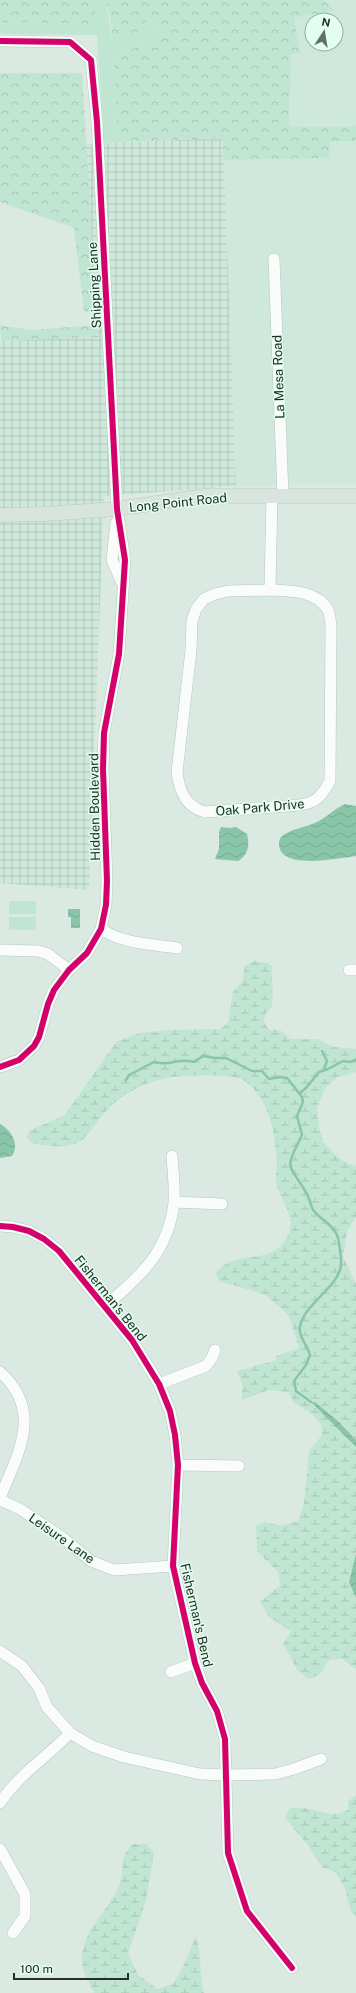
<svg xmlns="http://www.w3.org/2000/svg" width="356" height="1993" viewBox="0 0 356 1993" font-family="'Public Sans',sans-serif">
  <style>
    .built { fill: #cee9db; fill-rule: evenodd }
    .industrial { fill: url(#industrial-grid) }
    .green { fill: #c1e5d3 }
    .forest { fill: url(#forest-crowns) }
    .wetland { fill: url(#wetland-marsh) }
    .water { fill: url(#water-waves) }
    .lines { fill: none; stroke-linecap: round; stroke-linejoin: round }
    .stream { stroke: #89c6a9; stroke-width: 2.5 }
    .minor-casing { stroke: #b9c5bf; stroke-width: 12 }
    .major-casing { stroke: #bdc6c2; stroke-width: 15 }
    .minor { stroke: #f9fcfb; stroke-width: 11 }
    .major { stroke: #dae4df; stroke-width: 14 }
    .cycleway-casing { stroke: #e1feee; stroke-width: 8 }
    .cycleway { stroke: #d6006c; stroke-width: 6 }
    .labels { text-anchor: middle; stroke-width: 3; stroke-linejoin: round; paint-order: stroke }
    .street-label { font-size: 13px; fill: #232e29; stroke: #e1feee }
  </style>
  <defs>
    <pattern id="industrial-grid" width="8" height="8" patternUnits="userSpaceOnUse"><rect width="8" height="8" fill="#cee9db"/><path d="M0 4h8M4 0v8" fill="none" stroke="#b1c8bc"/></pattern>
    <pattern id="forest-crowns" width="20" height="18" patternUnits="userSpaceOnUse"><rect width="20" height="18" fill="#c1e5d3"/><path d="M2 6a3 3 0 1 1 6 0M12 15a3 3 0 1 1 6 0" fill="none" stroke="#a6c5b5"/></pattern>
    <pattern id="wetland-marsh" width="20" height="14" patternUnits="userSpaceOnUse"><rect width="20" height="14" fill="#c1e5d3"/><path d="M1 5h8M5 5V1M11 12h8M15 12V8" fill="none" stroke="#a6c5b5"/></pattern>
    <pattern id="water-waves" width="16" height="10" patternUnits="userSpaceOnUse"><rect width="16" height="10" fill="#89c6a9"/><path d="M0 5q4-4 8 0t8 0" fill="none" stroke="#76aa91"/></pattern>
  </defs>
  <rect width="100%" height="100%" fill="#daeae2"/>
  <path class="built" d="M323,0H356V483L236,486L223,160L329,158L289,126L291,54L301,53L293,17L333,10ZM312,20H336V44H312Z"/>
  <path class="industrial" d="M223,138L236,486L104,496L89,890L0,883V341L98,337L85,144Z"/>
  <path class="green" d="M94,0H106L112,42L136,34L141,26L147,21L155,22L159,30L152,40L113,58L118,142L104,143L97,35L0,34V22L96,24Z
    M9,901H36V914H9Z
    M9,917H36V930H9Z"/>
  <path class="forest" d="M0,0H94L97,24L0,22Z
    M106,0H323L334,10L294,18L301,53L291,54L289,126L331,127L356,126V141H330L329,158L223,160V138L118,142L113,58L152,40L159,30L155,22L147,21L141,26L136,34L112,43L111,23Z
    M0,73H82L96,311L84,312L74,228L0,202Z
    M0,325L30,330L97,325L98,337L1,341Z"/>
  <path class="wetland" d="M254,961L267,963L272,966C271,979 274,991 272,1004C271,1010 264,1013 264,1020C264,1025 268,1028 271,1030C280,1029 285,1032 290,1039H317L333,1047L356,1049V1072L338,1077L325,1088L317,1108L319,1126L323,1142L341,1160L356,1166V1217L347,1231L343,1256L356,1284V1440L338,1421L315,1403L313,1405L321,1410L356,1447V1554L349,1582L356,1598V1669L342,1659L329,1660L319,1675L308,1679L298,1671L283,1644L291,1631L269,1617L260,1602L280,1585L278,1572L257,1551L256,1526L266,1522L281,1526L298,1521L304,1503L309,1452L322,1435L321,1425L312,1414L293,1402L289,1392L268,1390L242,1400V1384L237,1371L277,1360L276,1356L299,1348L289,1316L266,1295L230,1284L220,1282L216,1274C218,1271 221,1267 224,1265C242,1252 269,1263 284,1242C301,1219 280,1202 276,1182C275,1175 277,1168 277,1161C275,1132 269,1097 243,1080C232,1074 195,1075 183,1076C151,1078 121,1092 101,1117C91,1128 89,1140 71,1145C60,1148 43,1145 32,1143L27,1137L29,1131L65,1115L116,1042L139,1033L170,1030L220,1029L228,1023L233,992L242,982L245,966Z
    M356,1795V1916L351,1912L345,1889L336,1872L322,1867L307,1844L285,1818L290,1808C296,1808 303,1807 309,1809C324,1812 334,1818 348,1810V1801Z
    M133,1844H147L154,1853L146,1901L128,1953L138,1975L158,1989L173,1984L184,1965L196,1936C202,1954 199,1974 204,1993H94C90,1984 82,1971 82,1962C81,1929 110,1911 120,1883C126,1864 117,1860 133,1844Z"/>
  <path class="water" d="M345,804L356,806V856C340,858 279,871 279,844C279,839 281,836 285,834C295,828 306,827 317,822C327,817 334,809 345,804Z
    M221,827L230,828L236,827L247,834C250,846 248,855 238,861L215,859L219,849V832Z
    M68,909H80V928H71V917H68Z
    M0,1124C11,1130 20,1144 12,1156L0,1158Z
    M311,1402H315L338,1421L356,1440V1447Z
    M356,1554V1598L349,1582Z"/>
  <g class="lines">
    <path class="stream" d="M322,1051L327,1061L324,1069
      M126,1080L129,1075L154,1062C171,1067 177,1057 194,1062L203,1056L215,1058H226L252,1071H262L269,1079L280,1077L287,1078L302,1097L303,1102L297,1116L302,1135C284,1170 288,1162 307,1194C310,1199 310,1206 314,1211C324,1223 337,1226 339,1243C340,1251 343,1263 340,1270C333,1291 297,1310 300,1332C301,1339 308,1347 310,1355L306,1365L294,1381L296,1391L311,1402
      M300,1093L306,1088L319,1072L328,1069L343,1061L350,1062L356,1060"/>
    <g class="minor-casing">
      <path id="minor" d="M0,41L70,42L91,60L97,122L117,509L125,560L119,654L104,733L103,769L107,881L106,905L101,929L87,953L69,970L54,990L48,1004L39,1037L34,1046L19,1060L0,1067
        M274,259L283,496
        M116,523L112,560L122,583
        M270,590C289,591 317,590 328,610C330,614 330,620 331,625L330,781C321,797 317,802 300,805L205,812C185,807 179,790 177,772L191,650L192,621L196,609L204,599L215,594L228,591Z
        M270,590L272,496
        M101,929C123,944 152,944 177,948
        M0,950L38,951L48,954L69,970
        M349,970H356
        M174,1202L222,1204
        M0,1226L13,1227L29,1231L44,1239L59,1251L132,1340L159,1384L170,1411L175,1435L178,1465L173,1566L195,1663L202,1683L217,1711L225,1739L228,1853L247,1911L292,1968
        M105,1306C140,1277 169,1251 174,1202C175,1188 173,1171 172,1156
        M0,1372C44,1411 18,1453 0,1498
        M159,1384L206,1366L212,1358L215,1350
        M178,1465L239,1466
        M0,1500L20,1509L63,1538L91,1561L114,1570L173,1566
        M0,1651L22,1666L39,1688L47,1707L70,1733L92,1746L124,1757L200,1774L226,1775L275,1774L294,1769L321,1759
        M171,1672L195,1663
        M0,1803C18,1775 47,1757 70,1733
        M0,1849L25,1894V1916L13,1933"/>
    </g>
    <g class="major-casing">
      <path id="major" d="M0,515L45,514L117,509L204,496H356"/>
    </g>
    <use href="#minor" class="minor"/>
    <use href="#major" class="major"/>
    <g class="cycleway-casing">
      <path id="cycleway" d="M0,41L70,42L91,60L97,122L117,509L125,560L119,654L104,733L103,769L107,881L106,905L101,929L87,953L69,970L54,990L48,1004L39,1037L34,1046L19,1060L0,1067
        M0,1226L13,1227L29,1231L44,1239L59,1251L132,1340L159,1384L170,1411L175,1435L178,1465L173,1566L195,1663L202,1683L217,1711L225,1739L228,1853L247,1911L292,1968"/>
    </g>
    <use href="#cycleway" class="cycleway"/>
  </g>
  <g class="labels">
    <g class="street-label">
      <text transform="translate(94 285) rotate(-93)" y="5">Shipping Lane</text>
      <text transform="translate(278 377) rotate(-92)" y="5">La Mesa Road</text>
      <text transform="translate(178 502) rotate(-6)" y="5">Long Point Road</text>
      <text transform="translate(94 807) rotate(-91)" y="5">Hidden Boulevard</text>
      <text transform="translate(260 807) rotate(-5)" y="5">Oak Park Drive</text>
      <text transform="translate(111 1298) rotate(51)" y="5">Fisherman's Bend</text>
      <text transform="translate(62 1538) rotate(35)" y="5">Leisure Lane</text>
      <text transform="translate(197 1615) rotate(77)" y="5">Fisherman's Bend</text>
    </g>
  </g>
  <g transform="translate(324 32) rotate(12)"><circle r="19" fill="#e1feee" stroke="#95ab9f"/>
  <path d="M0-3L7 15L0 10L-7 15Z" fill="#63706a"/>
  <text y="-6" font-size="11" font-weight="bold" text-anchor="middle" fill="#232e29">N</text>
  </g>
  <path d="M14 1973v6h114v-6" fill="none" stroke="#232e29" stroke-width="2"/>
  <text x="20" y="1973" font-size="12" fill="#232e29" stroke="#e1feee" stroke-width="3" paint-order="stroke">100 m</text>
</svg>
